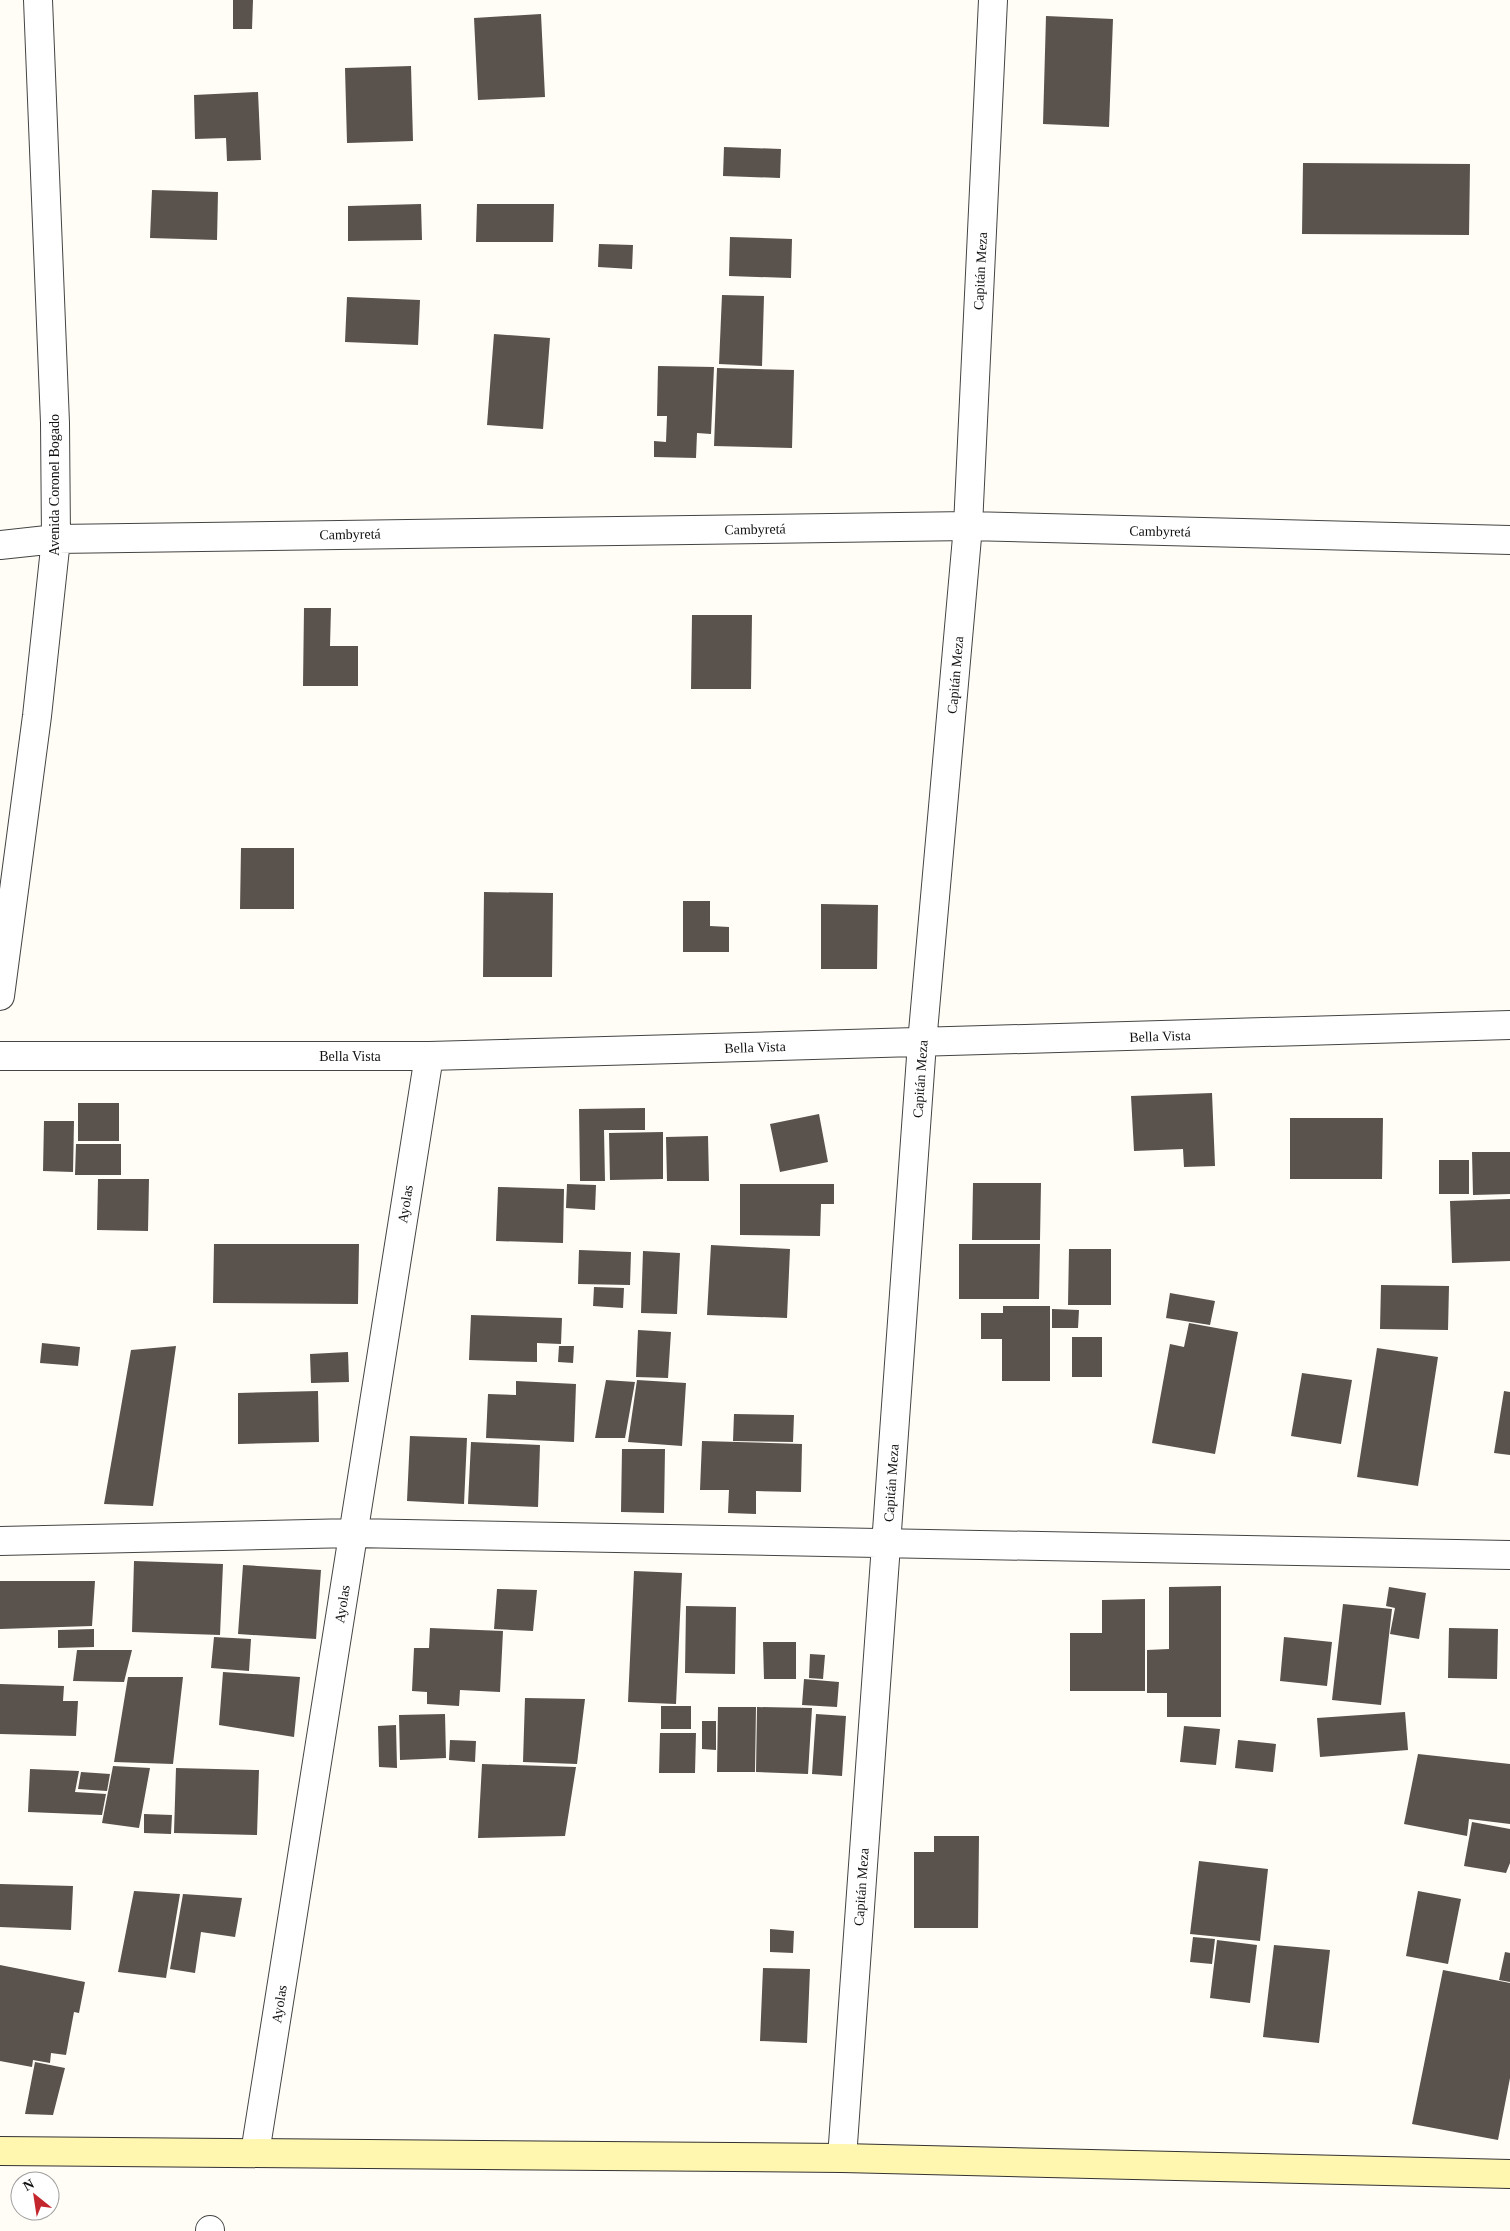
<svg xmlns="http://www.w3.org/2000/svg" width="1510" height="2231" viewBox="0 0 1510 2231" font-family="'Times New Roman',serif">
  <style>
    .building { fill: #5a524d }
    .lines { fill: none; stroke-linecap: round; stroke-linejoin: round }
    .street-casing { stroke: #444; stroke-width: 30 }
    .secondary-casing { stroke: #333; stroke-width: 30 }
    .street { stroke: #fff; stroke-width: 28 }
    .secondary { stroke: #fff6b0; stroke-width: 28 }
    .labels { text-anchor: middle; stroke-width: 5; stroke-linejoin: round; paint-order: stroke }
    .street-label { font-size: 14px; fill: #111; stroke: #fff }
  </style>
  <rect width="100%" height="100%" fill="#fffdf5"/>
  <path class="building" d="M233,0H253L252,29H233Z
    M541,14L545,97L478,100L474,18Z
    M1046,16L1113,19L1109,127L1043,124Z
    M411,66L413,141L347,143L345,68Z
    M258,92L261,160L227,161L226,138L195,139L194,95Z
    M724,147L781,149L780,178L723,176Z
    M1303,163L1470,164L1469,235L1302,234Z
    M152,190L218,192L217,240L150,238Z
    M421,204L422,240L348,241V206Z
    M477,204H554L553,242H476Z
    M730,237L792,239L791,278L729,276Z
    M599,244L633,245L632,269L598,267Z
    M722,295L764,296L762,366L719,364Z
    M347,297L420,300L418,345L345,342Z
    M494,334L550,338L543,429L487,425Z
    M658,366L714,367L711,434L697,433L696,458L654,457V441L666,442L667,416H657Z
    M717,368L794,370L792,448L714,446Z
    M304,608H331L330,646H358V686H303Z
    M692,615H752L751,689H691Z
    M241,848H294V909H240Z
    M484,892L553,893L552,977H483Z
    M683,901H710V926L729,927V952H683Z
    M821,904L878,905L877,969H821Z
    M1212,1093L1215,1166L1184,1167L1183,1149L1134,1151L1131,1096Z
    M78,1103H119V1141H78Z
    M645,1108V1130H604L605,1181H580L579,1109Z
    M819,1114L828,1162L780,1172L770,1124Z
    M1290,1118H1383L1382,1179H1290Z
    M44,1121H74L73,1172L43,1171Z
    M663,1132V1179L610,1180L609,1133Z
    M708,1136L709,1181H667L666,1137Z
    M76,1144H121V1175H75Z
    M1472,1152H1510V1194L1473,1195Z
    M1439,1160H1469V1194H1439Z
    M98,1179H149L148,1231L97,1230Z
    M973,1183H1041L1040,1240H972Z
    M567,1184L596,1185L595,1210L566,1208Z
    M740,1184H834V1204H821L820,1236L740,1235Z
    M498,1187L564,1189L563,1243L496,1241Z
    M1510,1199V1261L1452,1263L1450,1201Z
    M214,1244H359L358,1304L213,1303Z
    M959,1244H1040L1039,1299H959Z
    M711,1245L790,1249L787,1318L707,1315Z
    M1069,1249H1111V1305H1068Z
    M579,1250L631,1252L630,1285L578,1284Z
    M643,1251L680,1253L677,1314L641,1313Z
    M1381,1285L1449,1286L1448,1330L1380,1329Z
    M594,1287L624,1288L623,1308L593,1306Z
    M1170,1293L1215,1301L1210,1325L1166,1318Z
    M1003,1306H1050V1381H1002V1339H981V1313H1003Z
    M1052,1309L1079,1310L1078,1328H1052Z
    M471,1315L562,1318L561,1344L537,1343V1362L469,1360Z
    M1189,1323L1238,1332L1215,1454L1152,1443L1170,1344L1184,1347Z
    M638,1330L671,1332L668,1378L636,1377Z
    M1072,1337H1102V1377H1072Z
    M42,1343L80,1347L78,1366L40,1363Z
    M176,1346L153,1506L104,1504L131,1350Z
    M559,1346H574L573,1363L558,1362Z
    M1377,1348L1438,1357L1418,1486L1357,1477Z
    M348,1352L349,1382L311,1383L310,1354Z
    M1302,1373L1352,1380L1341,1444L1291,1436Z
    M606,1380L635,1382L625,1438H595Z
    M637,1380L686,1383L682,1446L628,1442Z
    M516,1381L576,1384L574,1442L486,1438L488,1394L516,1395Z
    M318,1391L319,1442L238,1444V1393Z
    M1504,1391L1510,1392V1455L1494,1453Z
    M734,1414L794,1415L793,1442L733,1441Z
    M410,1436L467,1438L464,1504L407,1501Z
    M702,1441L802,1444L801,1492L756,1491V1514L728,1513L729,1490H700Z
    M471,1442L540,1445L538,1507L468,1504Z
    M622,1449H665L664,1513L621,1512Z
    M134,1561L223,1564L220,1635L132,1632Z
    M243,1565L321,1570L316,1639L238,1634Z
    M634,1571L682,1573L676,1704L628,1702Z
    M0,1581H95L92,1626L0,1629Z
    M1221,1586V1717H1167V1693H1147V1650L1169,1649V1587Z
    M1389,1587L1426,1593L1419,1639L1390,1634L1395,1608L1386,1606Z
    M497,1589L537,1590L533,1631L494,1629Z
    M1145,1599V1691H1070V1633H1102V1600Z
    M1343,1604L1392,1609L1381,1705L1332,1700Z
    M686,1606L736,1607L735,1674L685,1673Z
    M430,1628L503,1631L500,1692L460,1690L459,1706L427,1704V1692L412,1691L414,1648H429Z
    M1449,1628L1498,1629L1497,1679L1448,1678Z
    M94,1629V1647L58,1648V1630Z
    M214,1637L251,1639L249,1671L211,1668Z
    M1284,1637L1332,1642L1327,1686L1280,1681Z
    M763,1642H796V1679H764Z
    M77,1650H132L124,1682L73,1681Z
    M810,1654L825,1655L823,1679L809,1678Z
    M223,1672L300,1677L294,1737L219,1725Z
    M128,1677H183L173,1764L114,1762Z
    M804,1679L839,1682L837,1707L802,1705Z
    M0,1684L64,1686L63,1701H78L76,1736L0,1734Z
    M525,1698L585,1699L577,1764L523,1762Z
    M661,1706H691V1729H661Z
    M718,1707H756L755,1772H717Z
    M757,1707L812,1708L808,1774L756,1772Z
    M1405,1712L1408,1750L1320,1757L1317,1718Z
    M445,1714L446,1758L400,1760L399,1715Z
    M816,1714L846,1716L842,1776L812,1774Z
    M702,1721H716V1750L702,1749Z
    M396,1725L397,1768L379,1767L378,1726Z
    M1184,1726L1220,1729L1216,1765L1180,1762Z
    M660,1733H696L695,1773H659Z
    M450,1740L476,1741L475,1762L449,1760Z
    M1238,1740L1276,1744L1273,1772L1235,1768Z
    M1418,1754L1510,1764V1824L1469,1819L1467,1836L1404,1824Z
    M482,1764L576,1767L565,1836L478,1838Z
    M113,1766L150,1768L139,1828L102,1823Z
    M176,1768L259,1770L257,1835L174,1833Z
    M30,1769L79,1771L75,1792L106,1794L102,1815L28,1812Z
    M81,1772L110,1774L107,1791L78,1789Z
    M144,1814L172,1815L171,1834L144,1833Z
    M1472,1822L1510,1829V1863L1506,1873L1464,1866Z
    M934,1836H979L978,1928H914V1852H934Z
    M1199,1861L1268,1869L1260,1941L1190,1934Z
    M0,1884L73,1886L71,1930L0,1927Z
    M134,1891L180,1894L166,1978L118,1972Z
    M1418,1891L1461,1899L1448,1964L1406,1956Z
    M183,1894L242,1898L235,1937L201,1932L195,1973L170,1969Z
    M770,1929L794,1931L793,1953L770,1952Z
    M1193,1937L1215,1939L1212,1964L1190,1962Z
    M1217,1940L1257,1945L1250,2003L1210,1998Z
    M1274,1945L1330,1950L1319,2043L1263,2037Z
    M1505,1952L1510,1953V1982L1499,1980Z
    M0,1965L85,1982L79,2013L74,2012L66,2055L51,2053L50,2063L33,2060L32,2067L0,2061Z
    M763,1968L810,1969L807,2043L760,2041Z
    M1443,1970L1510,1983V2078L1498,2140L1412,2124Z
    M35,2062L65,2068L53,2115L25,2114Z"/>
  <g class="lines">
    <g class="street-casing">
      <path id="street" d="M0,545L56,539L968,526L1510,540
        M0,996L37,716L56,539L55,423L38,0
        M0,1056H429L1510,1025
        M0,1541L353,1533L1510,1555
        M255,2153L429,1056
        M842,2158L922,1043L968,526L993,0
        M210,2230V2231"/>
    </g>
    <g class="secondary-casing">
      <path id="secondary" d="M0,2151L842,2158L1510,2174"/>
    </g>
    <use href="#street" class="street"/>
    <use href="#secondary" class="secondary"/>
  </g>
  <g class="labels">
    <g class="street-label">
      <text transform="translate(980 271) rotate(-87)" y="5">Capitán Meza</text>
      <text transform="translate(54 485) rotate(-90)" y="5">Avenida Coronel Bogado</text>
      <text transform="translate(755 529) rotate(-1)" y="5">Cambyretá</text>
      <text transform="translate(1160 531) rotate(1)" y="5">Cambyretá</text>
      <text transform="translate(350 534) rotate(-1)" y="5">Cambyretá</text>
      <text transform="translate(955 675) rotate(-85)" y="5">Capitán Meza</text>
      <text transform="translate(1160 1036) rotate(-2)" y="5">Bella Vista</text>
      <text transform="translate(755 1047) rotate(-2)" y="5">Bella Vista</text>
      <text x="350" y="1061">Bella Vista</text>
      <text transform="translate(920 1079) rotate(-86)" y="5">Capitán Meza</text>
      <text transform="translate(405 1204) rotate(-81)" y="5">Ayolas</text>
      <text transform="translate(891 1483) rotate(-86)" y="5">Capitán Meza</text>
      <text transform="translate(342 1604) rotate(-81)" y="5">Ayolas</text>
      <text transform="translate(861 1887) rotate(-86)" y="5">Capitán Meza</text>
      <text transform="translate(279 2004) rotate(-81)" y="5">Ayolas</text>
    </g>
  </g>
  <g transform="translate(35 2196) rotate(330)"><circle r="24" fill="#ffffff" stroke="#a0a0a0"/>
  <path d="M0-4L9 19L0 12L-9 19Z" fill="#c4262e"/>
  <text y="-8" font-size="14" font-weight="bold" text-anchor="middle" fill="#111111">N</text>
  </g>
</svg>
